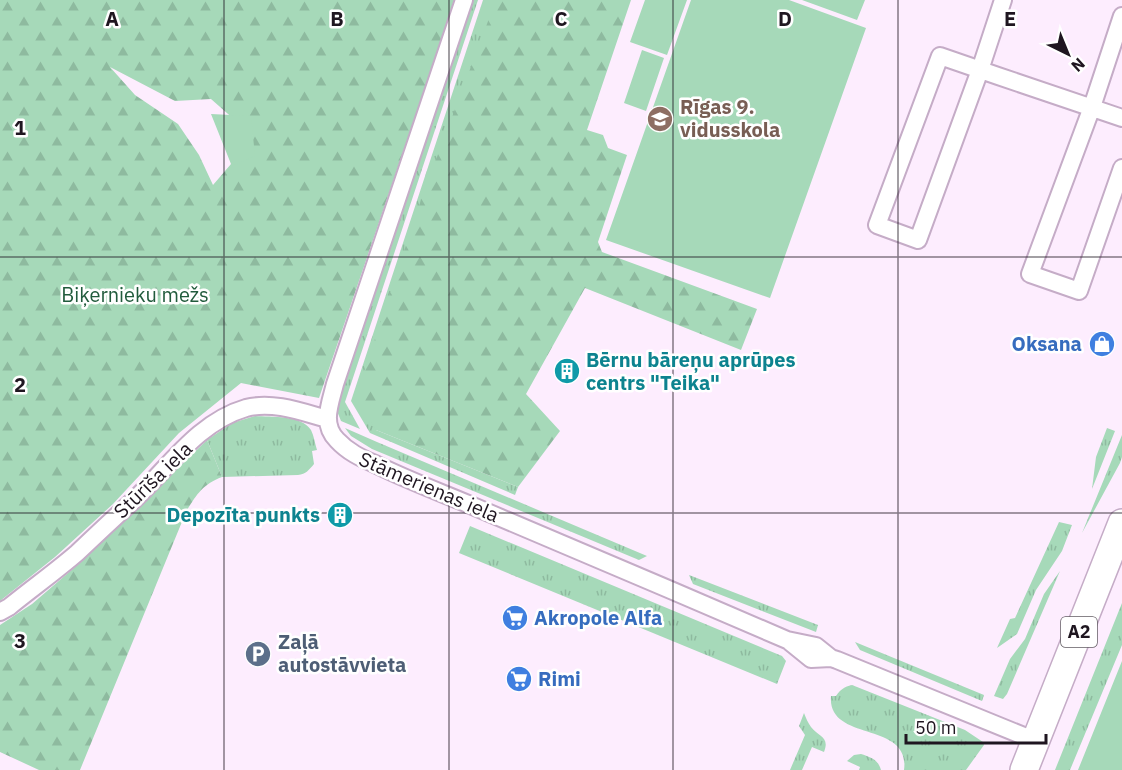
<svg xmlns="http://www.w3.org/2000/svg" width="1122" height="770" viewBox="0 0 1122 770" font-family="'IBM Plex Sans',sans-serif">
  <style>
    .grass { fill: url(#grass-tufts) }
    .forest { fill: url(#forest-firs); fill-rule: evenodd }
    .park { fill: #a6d9b9 }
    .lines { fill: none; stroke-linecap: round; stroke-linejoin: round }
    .minor-casing { stroke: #c5acc7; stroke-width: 20 }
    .trunk-casing { stroke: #c5acc7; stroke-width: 30 }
    .minor { stroke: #fff; stroke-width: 16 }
    .trunk { stroke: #fff; stroke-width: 27 }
    .grid { fill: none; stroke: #1f1620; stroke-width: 1.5; stroke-opacity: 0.55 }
    .labels { text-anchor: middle; stroke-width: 5; stroke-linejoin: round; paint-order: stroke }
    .shield { fill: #fff; stroke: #625c63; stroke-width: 1.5 }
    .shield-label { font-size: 18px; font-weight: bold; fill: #1f1620 }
    .education-label { font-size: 20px; font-weight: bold; fill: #785e54; stroke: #fff; text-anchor: start }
    .park-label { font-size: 20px; fill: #215b3c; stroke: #fff }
    .shop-label { font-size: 20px; font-weight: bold; fill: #366cbe; stroke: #fff; text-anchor: start }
    .culture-label { font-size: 20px; font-weight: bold; fill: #0d838f; stroke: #fff; text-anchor: start }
    .street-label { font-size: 20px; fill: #1f1620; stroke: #fff }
    .service-label { font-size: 20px; font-weight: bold; fill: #4e5e75; stroke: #fff; text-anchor: start }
    .grid-label { font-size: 20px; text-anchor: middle; font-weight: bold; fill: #1f1620; stroke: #fff; stroke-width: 5; stroke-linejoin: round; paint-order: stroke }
  </style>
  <defs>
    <pattern id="grass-tufts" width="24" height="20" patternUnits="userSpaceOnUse" patternTransform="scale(1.5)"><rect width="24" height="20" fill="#a6d9b9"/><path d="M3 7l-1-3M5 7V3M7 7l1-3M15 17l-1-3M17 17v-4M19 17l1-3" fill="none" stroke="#8eba9f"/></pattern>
    <pattern id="forest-firs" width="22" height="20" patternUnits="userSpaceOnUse" patternTransform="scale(1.5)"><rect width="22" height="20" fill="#a6d9b9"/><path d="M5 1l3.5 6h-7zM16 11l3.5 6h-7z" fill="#8eba9f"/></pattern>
  </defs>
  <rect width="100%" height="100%" fill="#fdedfe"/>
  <path class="grass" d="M472,0H478L345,402L360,429L341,421L337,411L340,395Z
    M483,0H530L376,430L518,487L515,495L370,433L351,401Z
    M255,416C271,417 302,415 311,430C314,436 315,444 317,450L312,451L314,464C309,470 306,474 298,475L222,477L207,440L232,423Z
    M345,428L377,442L647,556L639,560L372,449L351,436Z
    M1107,428L1115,431L1092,489L1096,457Z
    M1122,435V457L1120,463L1082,533Z
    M1059,522L1072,525L1062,551L1036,590L1017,634L997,648L1010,619L1015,618Z
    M470,526L782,656L786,661L777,684L459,553Z
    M1060,571L1007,694L1003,699L994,696L1010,659L1025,639L1044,594Z
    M689,575L818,625L816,632L693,584Z
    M1122,603V645L1070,770H1055Z
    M855,642L984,695L982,701L860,650Z
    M852,685L965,730L983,742L984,745L966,770H904C911,720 827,743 831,696H836C841,689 844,687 852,685Z
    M804,713C806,718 808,723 811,727C819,737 830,737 824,752L812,747L802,770H790L805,735L799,726Z
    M861,754C870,757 878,759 881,770H859L860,767L847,761L854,755Z"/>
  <path class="forest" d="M0,0H455L319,398L241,383L179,433L113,504L55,557L0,601ZM110,67L175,101L211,99L253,136L231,164L213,185L199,155L178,124L135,95Z
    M496,0H631L587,130L603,135L608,148L627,155L598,242L602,252L757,309L741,350L585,288L526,394L560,431L518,487L376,430L356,396L422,197Z
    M207,440L222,477C203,484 196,495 186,512L80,770H39L0,752V625L32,604L82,561Z"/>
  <path class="park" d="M645,0H687L667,55L630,42Z
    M691,0H789L866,28L770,298L606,240Z
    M802,0H865L857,20Z
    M642,50L664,58L646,111L624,103Z
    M211,114L251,116L255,156L235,165L231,164Z
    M1122,661V770H1078Z"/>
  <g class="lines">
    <g class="minor-casing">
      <path id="minor" d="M464,0L335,384C330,404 321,424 337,440C348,452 361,458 375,464C405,479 437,491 468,504C574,549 681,594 787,640L816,646L831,658
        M1003,0L980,70L918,240L877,225L940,56L998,76L1122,118
        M1122,16L1092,107L1030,274L1079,291L1122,168
        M0,612L9,607C31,589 55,572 77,553C96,535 115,517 134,500C169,467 198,422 246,408C273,401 302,412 327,419
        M790,642L811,659L831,658L837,660L1036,741"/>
    </g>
    <g class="trunk-casing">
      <path id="trunk" d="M1024,770L1122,523"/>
    </g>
    <use href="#minor" class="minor"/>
    <use href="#trunk" class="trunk"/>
  </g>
  <path class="grid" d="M224,0V770M449,0V770M673,0V770M898,0V770M0,257H1122M0,513H1122"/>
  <defs>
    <g id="school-disc" transform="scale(1.35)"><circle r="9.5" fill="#8d6e63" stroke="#fff"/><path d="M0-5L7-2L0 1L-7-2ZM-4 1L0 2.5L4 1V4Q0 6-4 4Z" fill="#fff"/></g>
    <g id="shop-disc" transform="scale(1.35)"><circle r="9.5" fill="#3f7fe0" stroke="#fff"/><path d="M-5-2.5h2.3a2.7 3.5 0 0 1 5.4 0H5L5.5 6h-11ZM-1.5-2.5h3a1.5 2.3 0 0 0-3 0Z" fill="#fff"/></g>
    <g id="building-disc" transform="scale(1.35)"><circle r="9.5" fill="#0f9aa8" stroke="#fff"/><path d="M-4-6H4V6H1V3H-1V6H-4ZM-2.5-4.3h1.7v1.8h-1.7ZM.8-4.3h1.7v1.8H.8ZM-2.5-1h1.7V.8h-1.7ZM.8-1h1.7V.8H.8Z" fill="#fff"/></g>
    <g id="supermarket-disc" transform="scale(1.35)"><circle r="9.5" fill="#3f7fe0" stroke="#fff"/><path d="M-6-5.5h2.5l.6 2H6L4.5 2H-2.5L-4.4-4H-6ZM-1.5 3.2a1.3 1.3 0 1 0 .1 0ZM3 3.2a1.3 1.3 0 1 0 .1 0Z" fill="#fff"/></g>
    <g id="parking-disc" transform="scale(1.35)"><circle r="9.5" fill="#5c6f8a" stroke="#fff"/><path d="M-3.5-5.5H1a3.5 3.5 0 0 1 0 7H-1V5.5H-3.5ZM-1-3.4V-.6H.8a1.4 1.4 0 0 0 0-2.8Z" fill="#fff"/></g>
  </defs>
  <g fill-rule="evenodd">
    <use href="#school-disc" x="660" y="119"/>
    <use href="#shop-disc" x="1102" y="344"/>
    <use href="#building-disc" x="567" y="371"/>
    <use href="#building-disc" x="340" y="515"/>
    <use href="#supermarket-disc" x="515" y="618"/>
    <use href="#parking-disc" x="258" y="654"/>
    <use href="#supermarket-disc" x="519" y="679"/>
  </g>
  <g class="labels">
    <rect class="shield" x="1061" y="617" width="36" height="30" rx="4.5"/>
    <g class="shield-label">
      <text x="1079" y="638">A2</text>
    </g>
    <g class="education-label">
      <text x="680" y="114">Rīgas 9.<tspan x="680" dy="23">vidusskola</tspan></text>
    </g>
    <g class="park-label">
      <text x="135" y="302">Biķernieku mežs</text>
    </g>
    <g class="shop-label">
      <text x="1082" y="351" text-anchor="end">Oksana</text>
      <text x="534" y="625">Akropole Alfa</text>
      <text x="538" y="686">Rimi</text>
    </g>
    <g class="culture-label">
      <text x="586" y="367">Bērnu bāreņu aprūpes<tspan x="586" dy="23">centrs "Teika"</tspan></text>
      <text x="320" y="522" text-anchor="end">Depozīta punkts</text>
    </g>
    <g class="street-label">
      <text transform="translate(153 480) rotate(-44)" y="7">Stūrīša iela</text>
      <text transform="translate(429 487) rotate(23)" y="7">Stāmerienas iela</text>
    </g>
    <g class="service-label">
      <text x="278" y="649">Zaļā<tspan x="278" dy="23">autostāvvieta</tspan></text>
    </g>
  </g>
  <g class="grid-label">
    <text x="112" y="26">A</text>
    <text x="337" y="26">B</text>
    <text x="561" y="26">C</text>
    <text x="785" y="26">D</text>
    <text x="1010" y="26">E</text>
    <text x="20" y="135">1</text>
    <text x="20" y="392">2</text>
    <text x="20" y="648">3</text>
  </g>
  <g transform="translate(1068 54) rotate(137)" stroke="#ffffff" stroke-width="4.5" paint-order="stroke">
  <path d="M0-4.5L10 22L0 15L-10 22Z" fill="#1f1620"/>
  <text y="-9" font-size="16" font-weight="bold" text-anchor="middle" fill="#1f1620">N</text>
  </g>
  <path d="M906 734v9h140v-9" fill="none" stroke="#1f1620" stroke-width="3"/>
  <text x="915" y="734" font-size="18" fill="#1f1620" stroke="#ffffff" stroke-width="4.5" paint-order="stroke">50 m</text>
</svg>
